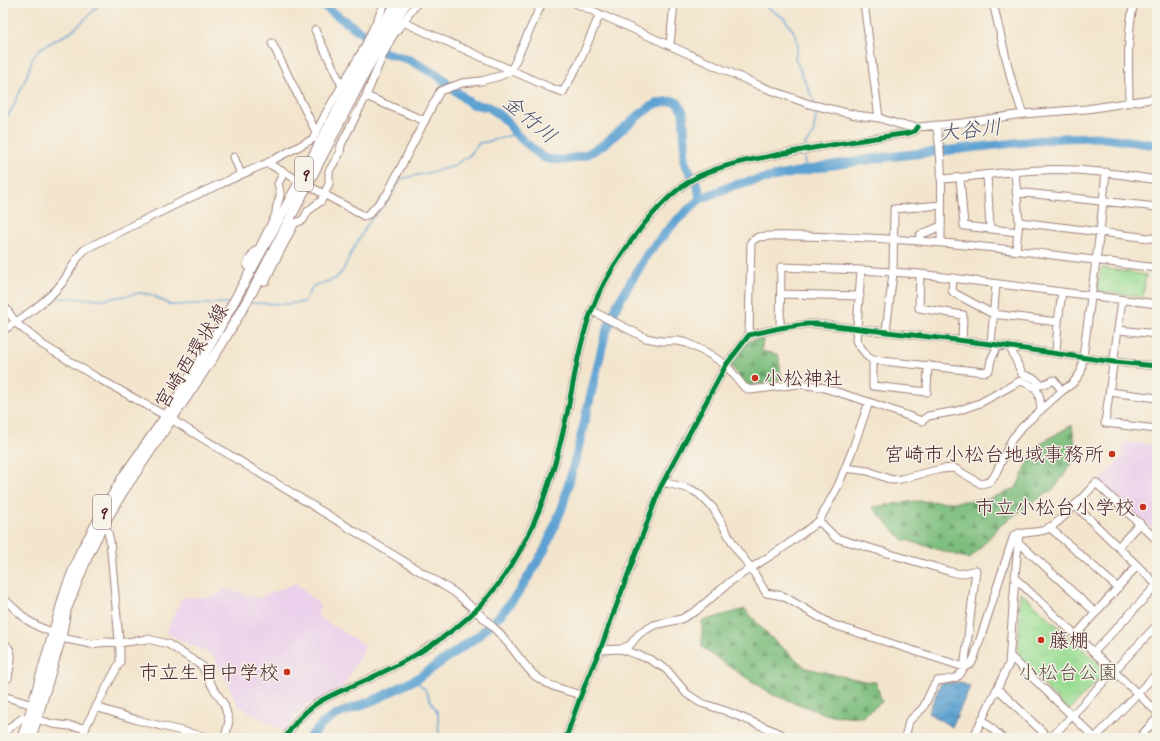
<svg xmlns="http://www.w3.org/2000/svg" width="1160" height="741" viewBox="0 0 1160 741" font-family="Caveat,'Klee One',sans-serif">
  <style>
    .built { fill: #ebd1eb }
    .forest { fill: url(#forest-firs); stroke: #646e54 }
    .park { fill: url(#park-crowns); stroke: #737e60 }
    .water { fill: url(#water-waves); stroke: #54607e }
    .lines { fill: none; stroke-linecap: round; stroke-linejoin: round }
    .stream { stroke: #5da2d2; stroke-width: 1.5 }
    .river { stroke: #5da2d2; stroke-width: 9 }
    .minor-casing { stroke: #9e827c; stroke-width: 9 }
    .major-casing { stroke: #9e827c; stroke-width: 11 }
    .minor { stroke: #fff; stroke-width: 7 }
    .major { stroke: #fff; stroke-width: 9 }
    .cycleway-casing { stroke: #f7f3e8; stroke-width: 8 }
    .cycleway { stroke: #00873e; stroke-width: 5 }
    .poi-dot { fill: #c8321e; stroke: #f7f3e8; stroke-width: 1.5 }
    .labels { text-anchor: middle; stroke-width: 3; stroke-linejoin: round; paint-order: stroke }
    .shield { fill: #f7f3e8; stroke: #7e5f64; stroke-width: 1 }
    .shield-label { font-size: 19px; font-weight: bold; fill: #4a1f2b }
    .street-label { font-size: 20px; fill: #4a1f2b; stroke: #f7f3e8 }
    .poi-label { font-size: 20px; fill: #4a1f2b; stroke: #f7f3e8; text-anchor: end }
    .park-label { font-size: 20px; fill: #5e4f46; stroke: #f7f3e8 }
    .water-label { font-size: 21px; font-style: italic; fill: #52536e; stroke: #f7f3e8 }
  </style>
  <defs>
    <pattern id="forest-firs" width="22" height="20" patternUnits="userSpaceOnUse"><rect width="22" height="20" fill="#7dbd7e"/><path d="M5 1l3.5 6h-7zM16 11l3.5 6h-7z" fill="#689967"/></pattern>
    <pattern id="park-crowns" width="20" height="18" patternUnits="userSpaceOnUse"><rect width="20" height="18" fill="#9cde95"/><path d="M2 6a3 3 0 1 1 6 0M12 15a3 3 0 1 1 6 0" fill="none" stroke="#88be81"/></pattern>
    <pattern id="water-waves" width="16" height="10" patternUnits="userSpaceOnUse"><rect width="16" height="10" fill="#5da2d2"/><path d="M0 5q4-4 8 0t8 0" fill="none" stroke="#4f83ab"/></pattern>
  </defs>
  <rect width="100%" height="100%" fill="#f7f3e8"/>
  <filter id="ink" filterUnits="userSpaceOnUse"><feTurbulence type="fractalNoise" baseFrequency=".025" numOctaves="2"/><feDisplacementMap in="SourceGraphic" scale="8" xChannelSelector="R" yChannelSelector="G"/><feConvolveMatrix kernelMatrix="1 2 1 2 8 2 1 2 1" color-interpolation-filters="sRGB"/></filter>
  <filter id="wash" filterUnits="userSpaceOnUse"><feTurbulence type="fractalNoise" baseFrequency=".012" numOctaves="4" result="noise"/><feDisplacementMap in="SourceGraphic" scale="16" xChannelSelector="R" yChannelSelector="G"/><feGaussianBlur stdDeviation="0.9" result="paint"/><feColorMatrix in="noise" values="0 0 0 0 0 0 0 0 0 0 0 0 0 0 0 0 0 1.4 0 .05"/><feComposite in="paint" operator="in"/></filter>
  <g filter="url(#wash)">
    <rect width="100%" height="100%" fill="#f3e5cd"/>
    <path class="built" d="M1124,442L1157,445V533L1100,481L1123,456Z
      M296,583L320,605L317,616L366,646L343,687L306,706L284,732L238,705L214,656L166,633L182,598L214,597L226,589L258,598Z"/>
    <path class="forest" d="M762,338L763,341L761,351L777,354L779,357L781,378L774,383L746,385L743,383L730,364L747,342Z
      M1072,425L1077,456L1055,488L1030,504L1001,525L970,559L902,539L872,507L915,501L954,502L988,499L1016,488L1032,454L1042,442Z
      M745,609L768,635L806,668L864,681L876,682L882,702L862,717L828,715L773,695L722,662L702,647V621Z"/>
    <path class="park" d="M1103,268L1146,275L1143,297L1097,291L1100,270Z
      M1020,592L1107,671L1068,711L1018,659Z"/>
    <path class="water" d="M960,682L970,687L952,727L928,713L941,683Z"/>
    <g class="lines">
      <path class="stream" d="M760,3L784,18L796,35L798,44L795,58L815,104
        M3,122L12,109L26,78L33,57L41,48L69,33L79,25L101,3
        M804,148V146L813,135L817,109
        M804,152L805,170
        M59,298L108,299L140,293L152,295L170,305L228,303
        M250,303L288,304L304,302L313,286L335,279L342,272L351,253L370,220L388,200L401,179L452,167L470,155L479,143C494,141 502,137 516,134
        M414,680L424,688L438,714L439,738"/>
      <path class="river" d="M320,3L367,37L377,47L383,52L410,60L440,77L471,104L489,107L508,122L516,134L542,157L548,159L564,160L586,155L603,145L643,112L657,103L673,101L678,103L683,112L685,142L684,161L698,187L700,199
        M309,738L322,724L336,715L381,697L416,679L434,667L478,636L502,613L519,592L545,549L562,508L578,449L605,335L617,305L648,253L675,222L700,199L734,185L826,166L887,157L1061,138L1097,137L1157,145"/>
    </g>
  </g>
  <g filter="url(#ink)">
    <g class="lines">
      <g class="minor-casing">
        <path id="minor" d="M575,3L760,86L809,104L856,115L879,118L901,125L918,127L962,123L1023,114L1087,109L1157,98
          M864,3L879,118
          M993,3L1011,79L1023,114
          M403,22L551,88L563,92L579,63L600,14
          M315,30L342,86
          M272,43L316,132
          M670,45L674,3
          M366,96L425,121
          M1129,103C1129,70 1126,36 1134,3
          M936,125C944,160 941,206 941,243
          M234,157L241,174
          M267,163L364,216L369,214L387,194L440,91L462,83L481,81L500,76L511,71L542,3
          M1015,172L1019,222L1016,250
          M987,175L990,228
          M960,178L964,226L1018,232
          M941,179C974,177 1008,171 1041,170C1081,168 1118,174 1157,180
          M1016,192L1157,207
          M1019,222L1157,239
          M919,241L920,235L941,226
          M861,270L856,341L868,357L873,360L985,372L989,370L991,360L998,345
          M251,271L247,264L254,252L259,248L276,214C275,201 284,200 278,184L284,172
          M920,274L919,308L963,315L962,341
          M953,278L952,290L954,293L993,314L1058,322
          M258,280L262,282L266,281L271,269L295,223L303,220L308,211L321,201L329,184V171L340,153L341,145L366,96L382,57L392,37L417,3
          M781,294L860,296
          M1122,300L1105,423L1157,429
          M3,304L16,323L43,345L96,377L166,416L454,592C472,607 491,623 506,641C515,651 523,664 533,674C546,686 565,690 581,695
          M592,311L646,338L661,341H678L687,343L709,354L726,365L744,387L750,390L799,384L821,387L869,402L922,421L928,416L957,411L980,403L1020,381C1039,387 1039,390 1041,409
          M780,328L781,267L861,270L920,274L1157,304
          M3,330C19,321 51,298 62,283C70,272 75,259 85,249L185,200L267,163L313,139L326,113L364,48L385,3
          M1119,330L1157,334
          M886,331L893,273L894,209L941,205
          M749,335L751,242L758,237C784,234 811,237 837,237C944,239 1051,255 1157,268
          M991,344L996,284
          M1010,347L1022,374L1035,379L1041,385L1054,380L1062,391
          M1056,353L1058,322L1062,292
          M873,360V386L927,392L928,365
          M1110,392L1157,398
          M845,468L868,471L892,480L901,479L941,469L954,468L981,484L989,482L994,477L1012,439L1023,426L1062,391L1073,383L1081,372L1100,231L1106,172
          M663,482L690,489L699,494L713,508L737,550L751,568L766,593L783,596L831,624L964,667L971,664L974,658L1014,535C1024,532 1035,533 1045,530C1058,526 1086,493 1096,483L1157,540
          M1075,505L1157,585
          M819,521L836,538L948,571L960,574L976,570L965,661C962,680 954,679 937,681L933,687L923,708L909,721L905,738
          M1049,527L1118,588
          M1018,542L1096,613
          M1118,547L1140,523
          M1015,578L1157,712
          M3,598L27,620L39,627L54,633L61,638L91,644L107,642L119,643L148,639L168,644L202,666L212,686L224,704L229,721L225,738
          M1075,636L1137,566
          M3,642C16,652 10,663 8,678L3,677
          M621,649L649,659L666,669L687,694L701,703L726,711L781,734L784,738
          M600,650L621,649L630,645L639,634L654,625L681,619L696,611L731,581L784,547L819,521L838,486L852,451L869,402
          M1094,652L1157,585
          M1010,656L1095,738
          M998,689L1049,738
          M3,696L33,705
          M96,707L137,720L210,738
          M982,719L1002,738
          M3,733L21,719L29,717L53,724L85,728
          M82,738L87,724L120,662V651L110,541L108,532L103,525
          M285,738C310,696 337,695 377,675C417,656 460,631 489,596C533,544 553,479 567,414C574,380 579,345 591,312C603,280 624,249 645,223C660,205 678,186 699,176C727,163 756,159 786,153C827,145 868,139 909,133L915,131L918,127
          M566,738C576,708 586,679 600,650L660,488L726,365L749,335L780,328L807,324H817L991,344L1114,362L1157,366
          M973,738L1009,664L1015,578L1019,533
          M1051,738L1157,625
          M1095,738L1157,673
          M1139,738L1157,718"/>
      </g>
      <g class="major-casing">
        <path id="major" d="M22,738L29,717L66,589L81,551L123,477L166,416L210,345L300,181L369,50L388,16L397,3
          M31,738L61,638L66,610L88,555L103,525L122,493L220,347L251,294L374,56L387,33L406,3"/>
      </g>
      <use href="#minor" class="minor"/>
      <use href="#major" class="major"/>
      <g class="cycleway-casing">
        <path id="cycleway" d="M285,738C310,696 337,695 377,675C417,656 460,631 489,596C533,544 553,479 567,414C574,380 579,345 591,312C603,280 624,249 645,223C660,205 678,186 699,176C727,163 756,159 786,153C827,145 868,139 909,133L915,131L918,127
          M566,738C576,708 586,679 600,650L660,488L726,365L749,335L780,328L807,324H817L991,344L1114,362L1157,366"/>
      </g>
      <use href="#cycleway" class="cycleway"/>
    </g>
  </g>
  <g class="poi-dot">
    <circle cx="755" cy="378" r="4"/>
    <circle cx="1112" cy="454" r="4"/>
    <circle cx="1143" cy="507" r="4"/>
    <circle cx="1041" cy="640" r="4"/>
    <circle cx="287" cy="672" r="4"/>
  </g>
  <g class="labels">
    <g class="shield">
      <rect x="295" y="157" width="18" height="34" rx="3"/>
      <rect x="93" y="495" width="18" height="34" rx="3"/>
    </g>
    <g class="shield-label">
      <text x="304" y="181">9</text>
      <text x="102" y="519">9</text>
    </g>
    <g class="street-label">
      <text transform="translate(191 356) rotate(-58)" y="7">宮崎西環状線</text>
    </g>
    <g class="poi-label">
      <text x="763" y="385" text-anchor="start">小松神社</text>
      <text x="1104" y="461">宮崎市小松台地域事務所</text>
      <text x="1135" y="514">市立小松台小学校</text>
      <text x="1049" y="647" text-anchor="start">藤棚</text>
      <text x="279" y="679">市立生目中学校</text>
    </g>
    <g class="park-label">
      <text x="1068" y="679">小松台公園</text>
    </g>
    <g class="water-label">
      <text transform="translate(530 119) rotate(40)" y="7">金竹川</text>
      <text transform="translate(970 130) rotate(-6)" y="7">大谷川</text>
    </g>
  </g>
  <rect width="1160" height="741" fill="none" stroke="#f7f3e8" stroke-width="16"/>
</svg>
